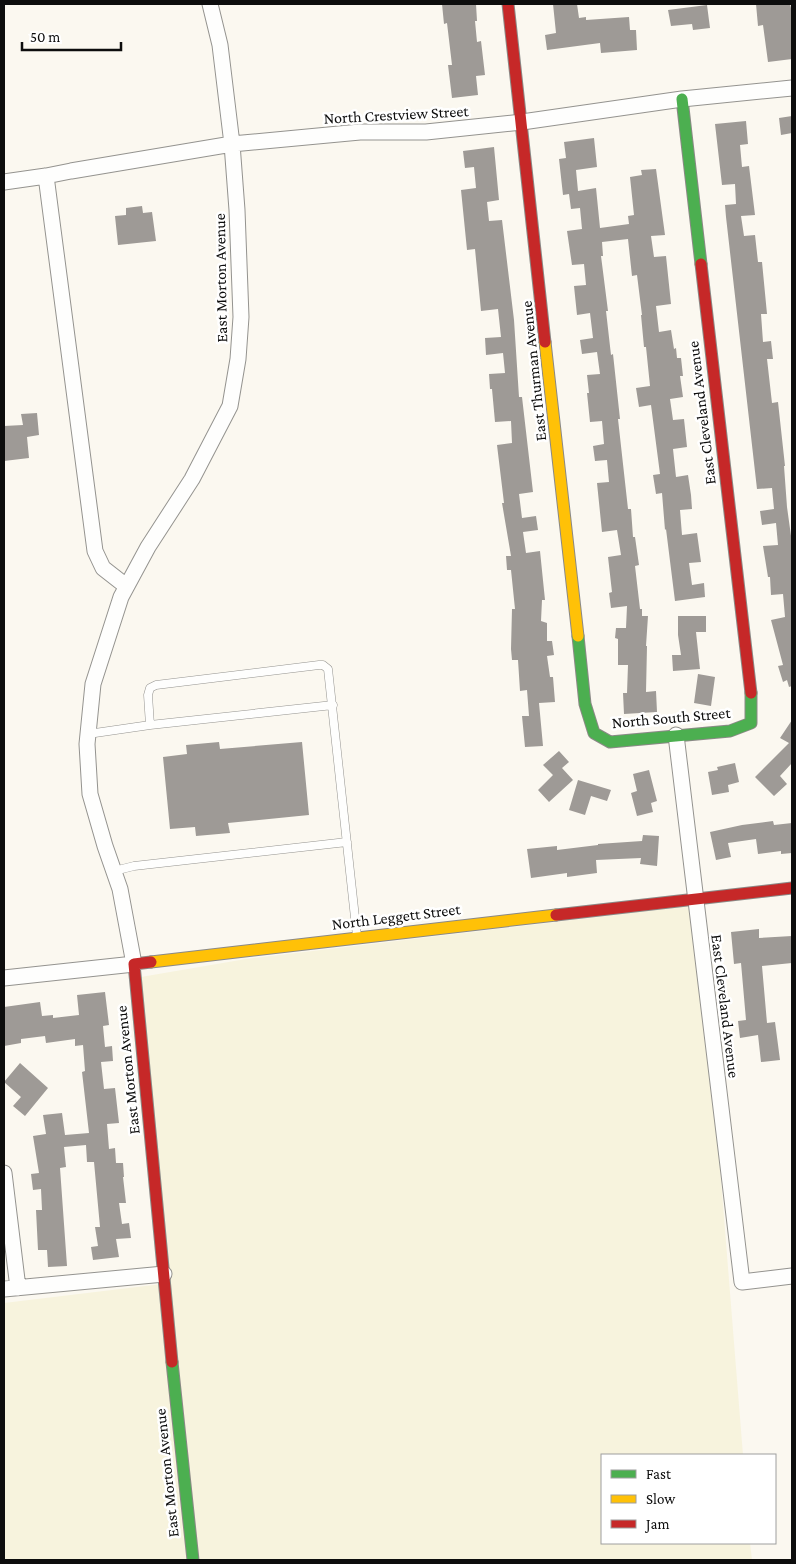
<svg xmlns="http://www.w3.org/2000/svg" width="796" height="1564" viewBox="0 0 796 1564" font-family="'Crimson Pro',serif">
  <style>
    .farmland { fill: #f7f3dd }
    .building { fill: #9e9a96 }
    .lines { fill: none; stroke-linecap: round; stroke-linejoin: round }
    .lane-casing { stroke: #94938f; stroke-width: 9 }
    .street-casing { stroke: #94938f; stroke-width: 17 }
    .fast-casing { stroke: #8b8986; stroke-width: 13 }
    .slow-casing { stroke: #8b8986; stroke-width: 13 }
    .jam-casing { stroke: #8b8986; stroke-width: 13 }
    .lane { stroke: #fefefd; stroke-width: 8 }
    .street { stroke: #fefefd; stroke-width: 15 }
    .fast { stroke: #4caf50; stroke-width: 11 }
    .slow { stroke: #ffc107; stroke-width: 11 }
    .jam { stroke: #c62828; stroke-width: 11 }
    .labels { text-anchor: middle; stroke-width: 5; stroke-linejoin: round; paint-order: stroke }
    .street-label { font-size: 16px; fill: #0d0d0d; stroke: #fff }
  </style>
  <rect width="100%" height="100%" fill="#fbf8f0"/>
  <path class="farmland" d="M699,905L743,1455H602V1543H750L752,1560H4V1303L170,1283L141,977L246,959Z"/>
  <path class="building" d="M442,4H476L477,21H475L477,42L481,41L485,75L476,76L478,95L452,98L448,65H452L447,23L444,24Z
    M553,4H577L579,18L586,17V20L629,17L630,30H636L637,50L601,53L600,43L547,50L545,35L556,33Z
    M756,4H790L791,8H792V59L768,62L763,25L758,26Z
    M707,5L710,28L693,30L692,24L671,26L668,10Z
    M792,116V133L781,135L779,118Z
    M746,121L748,144L740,145L742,167L749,166L755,215L741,216L744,236L755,235L758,262H762L767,314H761L763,342L771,341L773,359H767L772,403L778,402L785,466H784L787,507L792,543V686L789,687L787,680L783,682L778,666L783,665L771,620L785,617L783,594L771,595L770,577H768L763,546L778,545L776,523L762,525L760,511L774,509L772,488L757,489L726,217L725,205L736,204L735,184L722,185L715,124Z
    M594,138L597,167L576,170L578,191L596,188L600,228L629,224L628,216L634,215L630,177L642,175L641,170L656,169L665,235L651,236L654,257L666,256L671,304L656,306L659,332L671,330L674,349L676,348L677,358H681L683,376H680L683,397L670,399L673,420L684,419L687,447L673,449L676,477L688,475L691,495L692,509L680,510L682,535L697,533L701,562L689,563L692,585L704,583L705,597L675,601L666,529L665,530L662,493L656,494L653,475L660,474L651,405L639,407L636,388L650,386L646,347H644L641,315H642L637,275L632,276L628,239L602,242L603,256H601L608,311H606L611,355L613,354L620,419H618L628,509H631L633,537H635L639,565L635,566L640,609H642V616H648L646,646H647L646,692L656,691L657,712L624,714L623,693H627L628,665H618V639L615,638L616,628H626L627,606L611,608L609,593L612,592L608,557L621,555L617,530L602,532L597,483L609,482L607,460L595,461L593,446L604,444L602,421L590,422L587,393H589L587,375L600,374L597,352L582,354L580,340L593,338L590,313L577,315L574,286L586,285L584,264L572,265L567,231L582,229L580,208L571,209L569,194L563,195L559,159L566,158L564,142Z
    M494,147L499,200L487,202L489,221L502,220L514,320L519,397H522L533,492L519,494L522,518L536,516L538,530L523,532L526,553L540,551L545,600H542L541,621L547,623V641H552L554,655L547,656L550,677H553L555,702L539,703L543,746L525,747L522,716H529L527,690L520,691L518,660H512L511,649L512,609H515L511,570H507L506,556H511L502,503H504L497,445L512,443L511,421L495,422L492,389H490L489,374L505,373L503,353L486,355L485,338L501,337L498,309L481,311L475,249L467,250L461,190L476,188L474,167L465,168L463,151Z
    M142,206L143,213L152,212L156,241L118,245L115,216L126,215V208Z
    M37,413L39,435L27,437L29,458L4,461V426L23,425L21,414Z
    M678,616H706V632H696L700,669L673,671L672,655H681L678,635Z
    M698,674L715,677L711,706L694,703Z
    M792,720V763L780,776L787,784L774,796L755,777L789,743L780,738Z
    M219,742L220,749L302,742L309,815L228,823L230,833L196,836L195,827L170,829L163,757L187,754L186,745Z
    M559,751L569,762L562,768L573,780L549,802L538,790L553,775L543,765Z
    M735,763L739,782L728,785L729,792L712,795L708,772L718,770L717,767Z
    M649,770L657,801L651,803L653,812L637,816L631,793L637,791L633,774Z
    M578,780L611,790L607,801L591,796L585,815L569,810Z
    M773,821L774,825L792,823V853L781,854V851L758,854L756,839L728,843L731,857L716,860L710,832L742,825Z
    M643,835L659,836L657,866L640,864L641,858L596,860L597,873L567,877V873L531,878L527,849L557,846V850L598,845V844L642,841Z
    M759,929V938L792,936V963L762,966L767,1023L775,1022L780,1060L761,1062L758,1035L740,1038L738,1021L746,1020L741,963L734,964L731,932Z
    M105,992L109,1025L103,1026L105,1047L112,1046L113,1061L101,1062L104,1089L115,1088L119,1123L107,1124L109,1149L115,1148L116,1163H123L124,1177H123L126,1203H119L122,1224L129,1223L131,1238L116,1239L119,1257L93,1260L91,1247L98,1246L95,1227H100L94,1162H87L86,1145L64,1147L66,1167L60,1168L67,1266L48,1267L47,1250H38L36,1210H42L41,1189L33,1190L31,1174L39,1173L33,1136L46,1134L43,1115L62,1113L65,1135L89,1133L82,1072L85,1071L83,1045L75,1046V1039L46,1043L45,1036L21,1039V1043L4,1046V1007L40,1002L42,1016L53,1015V1018L79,1015L77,995Z
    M20,1063L48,1088L25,1116L13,1106L21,1097L4,1082Z"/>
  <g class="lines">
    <g class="lane-casing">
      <path id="lane" d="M150,725L333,705
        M88,734L150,725L148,695L150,688L156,685L319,665H323L328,669L357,936
        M114,871L134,866L347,842"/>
    </g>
    <g class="street-casing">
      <path id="street" d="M46,176L95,551L103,568L126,586
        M4,182L46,176L71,171L232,144L360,132H426L522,122L682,99L792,88
        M676,735L742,1282L792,1276
        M4,978L134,964L120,889L105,846L90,794L87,744L93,684L121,597L148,547L192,479L230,406L238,359L241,317L237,210L232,144L220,45L210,4
        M4,1173L18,1288
        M4,1289L164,1274"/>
    </g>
    <g class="fast-casing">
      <path id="fast" d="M682,99L701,264
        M578,636L585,704L594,733L610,742L730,731L751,723V693
        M172,1362L193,1560"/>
    </g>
    <g class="slow-casing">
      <path id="slow" d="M545,342L578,636
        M151,962L556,915"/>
    </g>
    <g class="jam-casing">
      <path id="jam" d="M508,4L545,342
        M701,264L751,693
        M556,915L792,888
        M151,962L134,964L172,1362"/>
    </g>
    <use href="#lane" class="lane"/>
    <use href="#street" class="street"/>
    <use href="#fast" class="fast"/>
    <use href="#slow" class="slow"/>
    <use href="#jam" class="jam"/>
  </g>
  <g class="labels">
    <g class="street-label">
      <text transform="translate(396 114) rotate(-3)" y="6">North Crestview Street</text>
      <text transform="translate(220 278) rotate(-91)" y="6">East Morton Avenue</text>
      <text transform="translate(533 371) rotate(-96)" y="6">East Thurman Avenue</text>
      <text transform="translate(701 413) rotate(-97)" y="6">East Cleveland Avenue</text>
      <text transform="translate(671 717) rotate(-5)" y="6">North South Street</text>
      <text transform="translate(396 916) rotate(-7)" y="6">North Leggett Street</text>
      <text transform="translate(726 1006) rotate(83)" y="6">East Cleveland Avenue</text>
      <text transform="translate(127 1070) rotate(-96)" y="6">East Morton Avenue</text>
      <text transform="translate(166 1473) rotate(-96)" y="6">East Morton Avenue</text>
    </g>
  </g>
  <rect width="796" height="1564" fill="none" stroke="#0d0d0d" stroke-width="10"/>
  <rect x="601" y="1454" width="175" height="90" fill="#ffffff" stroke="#9e9e9e"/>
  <rect x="611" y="1470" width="25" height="8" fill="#4caf50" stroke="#9e9e9e"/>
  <text x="646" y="1479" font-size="15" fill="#0d0d0d">Fast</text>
  <rect x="611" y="1495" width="25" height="8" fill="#ffc107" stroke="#9e9e9e"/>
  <text x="646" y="1504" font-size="15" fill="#0d0d0d">Slow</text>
  <rect x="611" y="1520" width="25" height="8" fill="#c62828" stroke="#9e9e9e"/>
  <text x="646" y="1529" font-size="15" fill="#0d0d0d">Jam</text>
  <path d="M22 42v8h99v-8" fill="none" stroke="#0d0d0d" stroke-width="2.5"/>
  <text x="30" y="42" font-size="15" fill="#0d0d0d" stroke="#ffffff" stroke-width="4" paint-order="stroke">50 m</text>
</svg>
